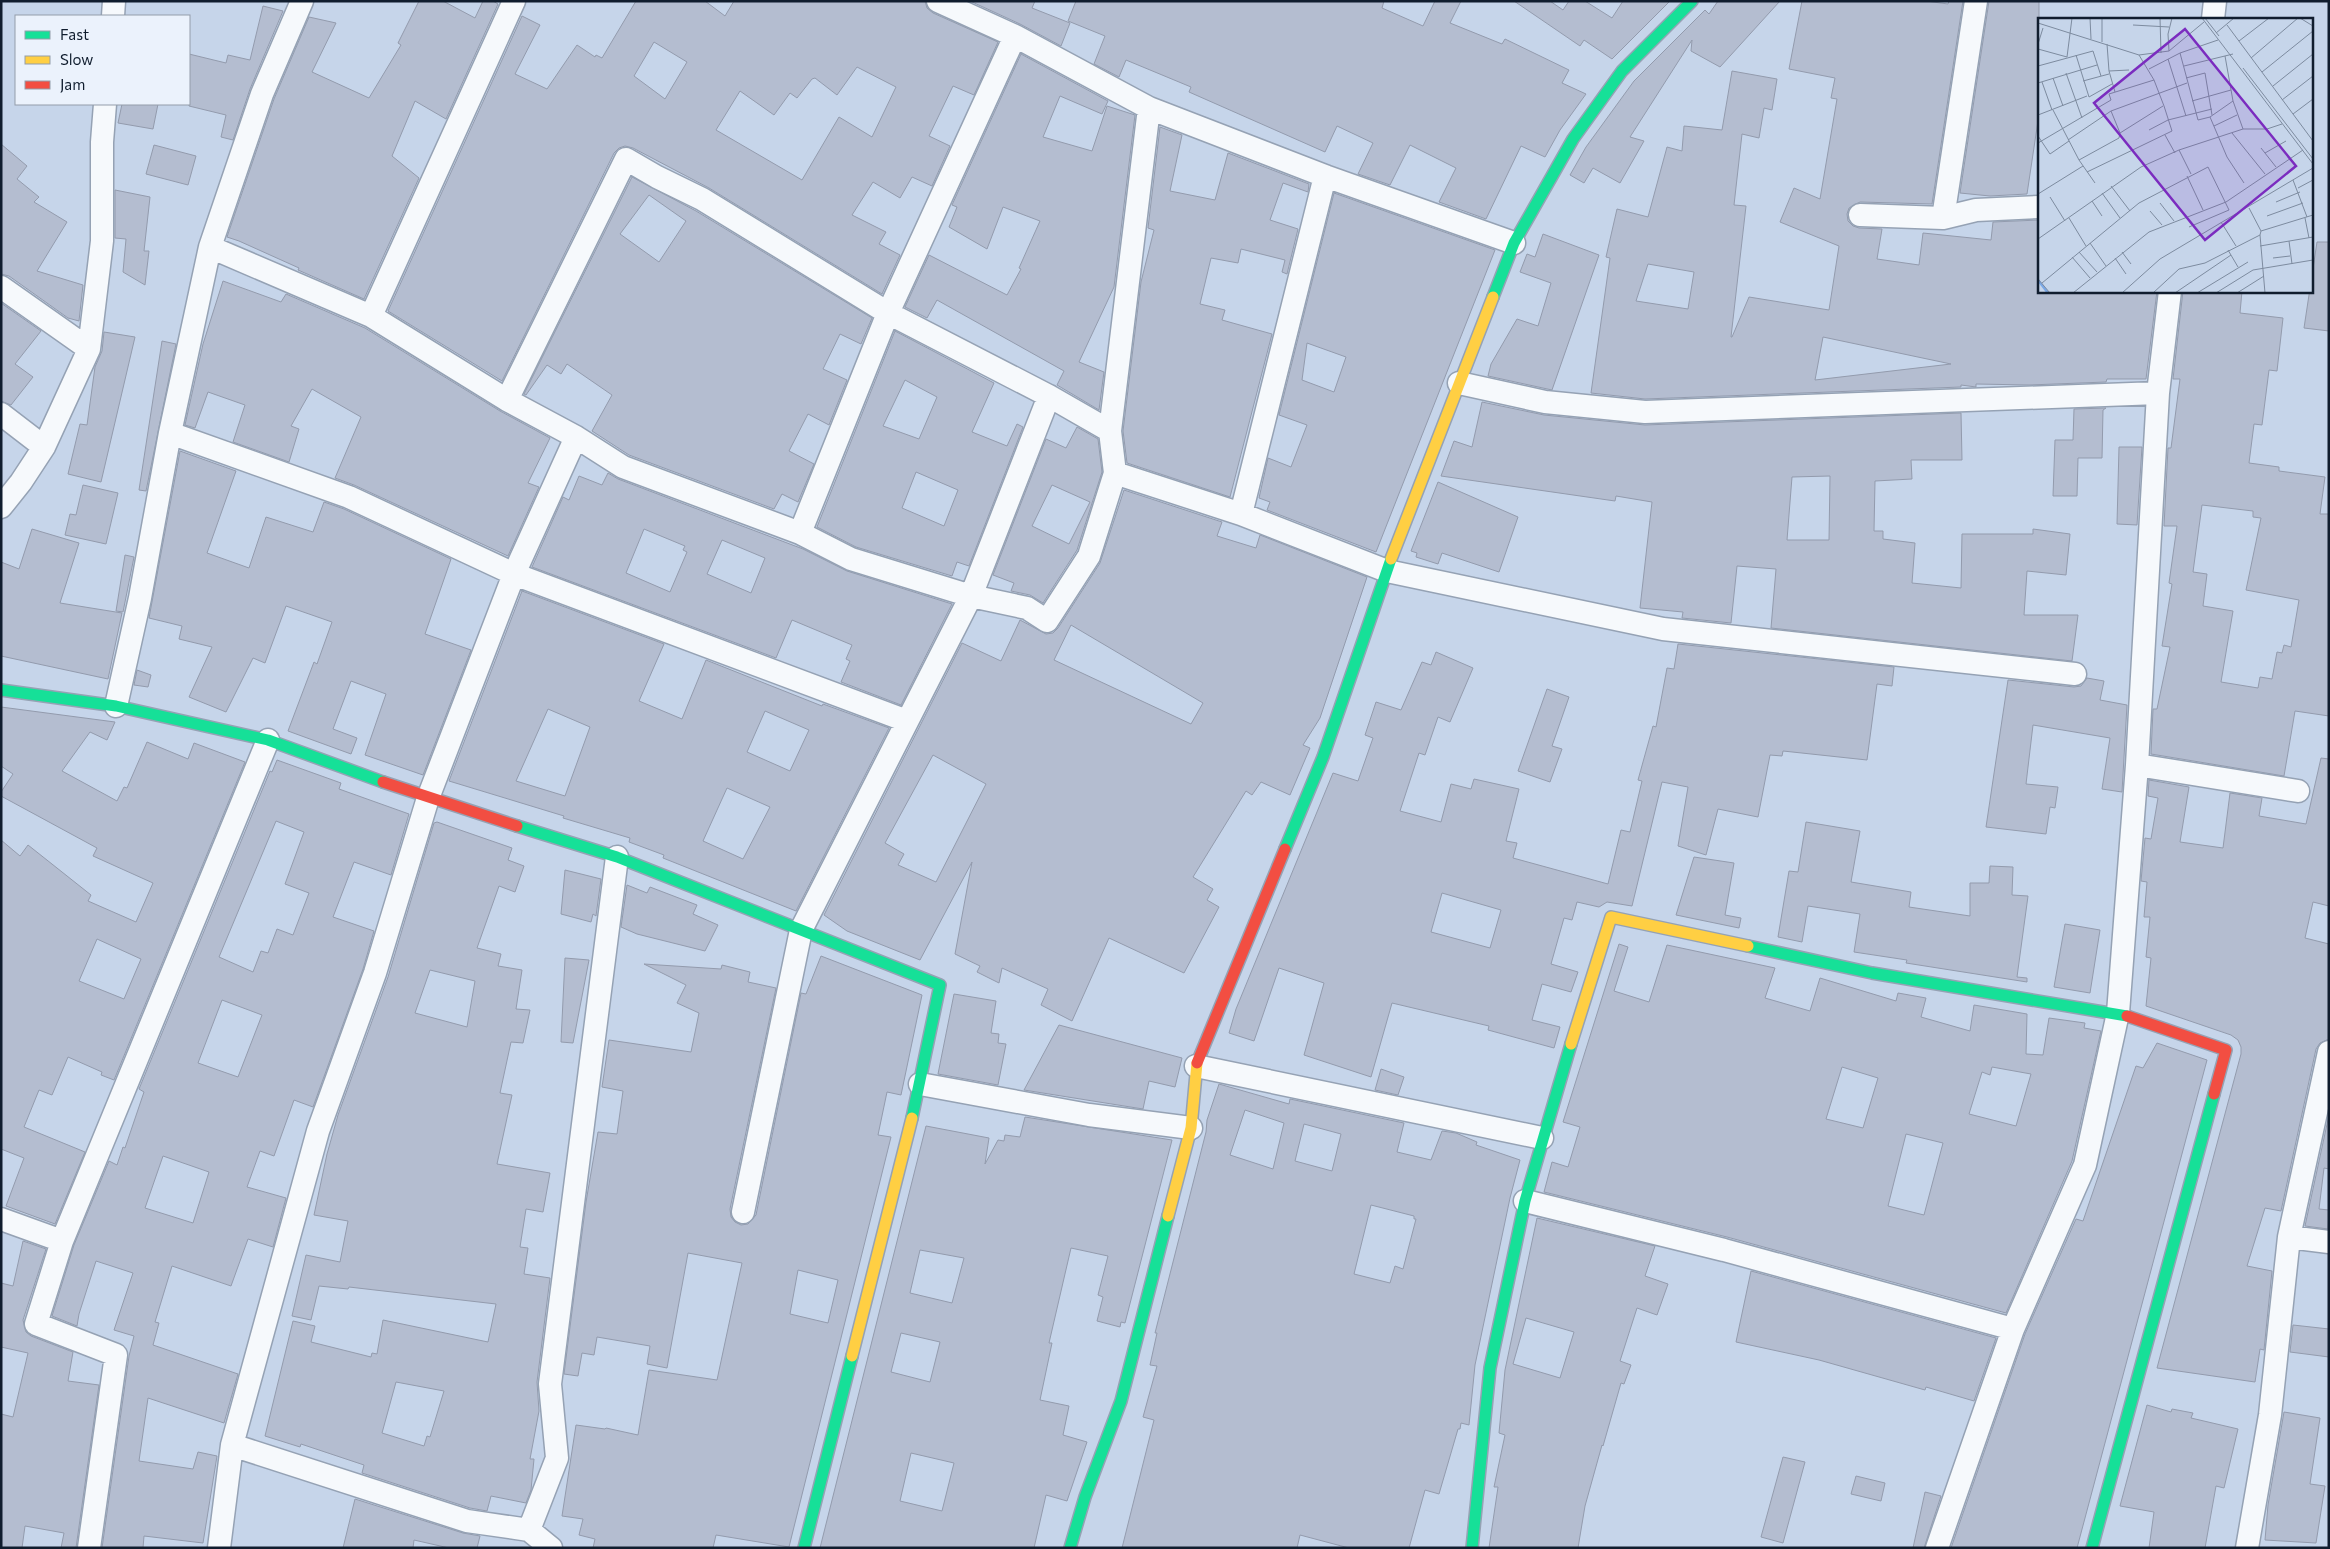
<svg xmlns="http://www.w3.org/2000/svg" width="2330" height="1549" viewBox="0 0 2330 1549" font-family="Commissioner,sans-serif">
  <style>
    .building { fill: #b4bdd0; stroke: #939bad; fill-rule: evenodd }
    .lines { fill: none; stroke-linecap: round; stroke-linejoin: round }
    .street-casing { stroke: #95a2b4; stroke-width: 25 }
    .fast-casing { stroke: #95a2b4; stroke-width: 14 }
    .slow-casing { stroke: #95a2b4; stroke-width: 14 }
    .jam-casing { stroke: #95a2b4; stroke-width: 14 }
    .street { stroke: #f6f9fc; stroke-width: 22 }
    .fast { stroke: #16e098; stroke-width: 11 }
    .slow { stroke: #ffcf43; stroke-width: 11 }
    .jam { stroke: #f24e42; stroke-width: 11 }
    .inset-river { fill: none; stroke: #7aa8e7; stroke-width: 2.5 }
    .inset-road { fill: none; stroke: #7d8b9f; stroke-width: 1 }
    .view { fill: #7b2cbf; fill-opacity: 0.15; stroke: #7b2cbf; stroke-width: 2.5 }
    .inset-edge { fill: none; stroke: #101d2e; stroke-width: 2.5 }
  </style>
  <rect width="100%" height="100%" fill="#c6d5ea"/>
  <path class="building" d="M419,1H443L475,18L483,1H493L498,4L446,119L415,101L392,156L419,178L364,299L298,270L299,268L239,241L227,237L274,99L309,17L336,23L312,72L369,98L401,45L398,43Z
    M636,1H705L725,16L734,1H925L927,8L933,13L998,42L974,95L953,86L929,136L950,146L932,186L912,177L900,198L873,182L852,215L886,232L879,244L900,255L882,294L709,188L633,148L625,146L619,148L614,153L502,381L388,311L522,16L540,25L515,74L547,89L577,45L595,57L596,55L602,58ZM654,42L687,62L665,99L634,76ZM857,67L896,87L872,137L839,117L802,180L716,130L740,91L774,115L790,93L797,98L812,79L815,78L837,95Z
    M970,1H1035L1032,8L1070,23L1061,46L1020,24Z
    M1076,1H1384L1382,8L1423,26L1435,1H1461L1450,23L1502,44L1505,39L1569,70L1562,83L1586,94L1560,130L1545,157L1521,146L1486,219L1439,202L1456,168L1410,145L1390,185L1358,174L1373,143L1337,126L1325,152L1189,92L1191,87L1126,60L1119,77L1094,64L1105,36L1068,21Z
    M1514,1H1550L1563,10L1569,1H1585L1612,18L1623,1H1670L1612,59L1584,40L1580,46Z
    M1718,1H1780L1720,67L1691,51L1692,40L1630,137L1644,141L1620,183L1593,168L1584,183L1570,175L1586,147L1634,81L1705,10L1709,14Z
    M1802,1H1926L1948,4L1949,1H1963L1932,204L1860,202L1849,208L1847,214L1848,221L1853,226L1859,228L1882,229L1877,259L1919,265L1923,233L1991,240L1993,222L2039,220V291H2157L2146,379H2107L2106,382L2029,385L1976,384V387L1961,385V387L1645,399L1591,393L1610,258L1606,257L1617,209L1648,217L1667,147L1682,151L1684,126L1722,130L1732,71L1777,79L1772,110L1764,108L1759,138L1742,134L1734,205L1746,206L1731,337H1732L1749,297L1829,310L1839,246L1780,222L1794,188L1820,199L1837,99L1831,98L1835,78L1789,69ZM1648,264L1694,272L1688,309L1636,301ZM1823,337L1951,364L1815,380Z
    M1989,1H2039V114L2027,194L1990,196L1960,193Z
    M263,6L283,11L250,89L233,140L221,137L226,115L189,106V54L226,63L228,55L250,60Z
    M1021,54L1108,101L1102,114L1060,96L1043,137L1092,151L1107,106L1135,115L1114,287L1079,362L1104,372L1099,410L1057,385L1064,371L937,300L927,318L905,307L929,255L1007,295L1021,269L1019,268L1040,221L1003,207L987,249L949,227L957,207L952,205Z
    M122,104H158L153,129L118,123Z
    M1160,127L1182,135L1170,191L1215,200L1228,153L1309,184L1308,192L1283,183L1270,220L1298,229L1287,274L1282,272L1285,260L1241,249L1238,263L1211,258L1200,304L1225,310L1222,320L1272,334L1230,497L1127,463L1123,431L1141,282L1154,230L1148,228Z
    M1,144L27,166L17,179L39,197L34,202L67,222L37,271L83,285L79,321L68,318L9,276L1,274Z
    M154,145L196,156L188,185L146,174Z
    M632,177L696,211L872,318L861,344L840,334L823,369L847,380L829,425L808,414L789,451L814,464L798,502L782,494L774,509L629,455L592,431L612,395L567,364L561,374L547,365L526,395L524,394ZM649,195L686,221L659,262L620,234Z
    M115,190L150,197L144,251H149L145,285L123,272L126,239L115,238Z
    M1334,193L1495,250L1376,552L1267,510L1270,502L1259,498L1268,458L1291,467L1307,425L1279,415ZM1307,343L1346,357L1334,392L1302,380Z
    M1543,234L1599,255L1552,390L1488,376L1491,364L1517,319L1538,326L1551,283L1520,272L1527,254L1535,257Z
    M2317,242H2329V331L2304,328Z
    M223,281L281,302L286,294L365,328L500,411L550,438L528,483L539,487L508,556L354,485L335,478L361,417L312,389L291,426L299,429L289,462L233,442L245,405L208,392L195,428L185,425L203,344Z
    M2183,291H2242L2240,313L2283,318L2277,371L2269,370L2262,425L2254,424L2249,463L2279,467V471L2325,477L2320,514H2329V716L2295,711L2284,776L2151,754L2153,709H2157L2170,647L2162,646L2172,584L2169,583L2177,526H2164L2168,448H2171L2180,379H2173ZM2202,505L2253,511V517L2261,518L2246,590L2299,600L2291,647L2284,645L2282,653L2277,652L2272,679L2260,677L2258,688L2221,682L2233,611L2203,606L2207,574L2193,572Z
    M1,303L41,331L15,364L33,377L11,405L1,401Z
    M895,331L994,383L972,432L1007,446L1017,424L1023,427L969,566L957,562L952,576L856,547L817,527ZM905,380L937,397L919,439L883,426ZM916,472L958,490L944,526L902,508Z
    M104,332L135,337L101,482L68,474L80,424L87,425L95,367L102,351Z
    M162,341L176,344L146,491L139,490Z
    M1482,402L1544,415L1645,425L1961,413L1962,460H1911L1912,479L1875,481L1874,531H1883V539L1915,543L1912,583L1961,588L1962,534H2033V529L2070,534L2066,575L2027,571L2024,615H2078L2072,661L1771,628L1776,569L1737,566L1731,623L1682,618L1683,612L1640,608L1652,502L1616,496L1615,501L1441,476L1454,441L1472,447ZM1830,476L1829,540H1787L1792,477Z
    M2106,408L2103,410L2102,458H2078L2077,496H2053L2055,440H2073L2074,409Z
    M1077,427L1098,439L1102,472L1077,550L1043,603L1030,595L1011,591L1014,583L993,575L1046,439L1066,448ZM1052,485L1090,502L1069,544L1032,526Z
    M2119,447H2142L2137,525L2117,524Z
    M180,451L236,471L207,553L249,568L266,517L313,532L324,502L344,509L451,559L425,634L471,650L423,775L365,755L386,694L351,681L333,729L357,738L351,754L288,731L314,662L317,664L332,622L286,606L265,663L253,658L226,712L189,697L212,647L179,639L182,626L149,618Z
    M608,473L618,479L803,549L847,571L952,604L901,705L841,682L850,661L846,659L852,645L792,620L776,658L532,567L563,497L569,500L579,476L602,485ZM644,529L685,546L683,550L687,552L670,592L626,573ZM722,540L765,558L751,593L707,574Z
    M1438,482L1518,517L1499,572L1442,553L1438,564L1416,557L1417,553L1411,551Z
    M83,485L118,493L106,544L65,535L70,514L76,515Z
    M1124,490L1222,522L1217,536L1256,548L1260,535L1367,577L1320,718L1303,745L1310,748L1290,795L1261,782L1252,795L1246,791L1193,877L1213,889L1207,900L1219,907L1184,973L1109,938L1072,1021L1041,1005L1048,989L1002,968L999,983L977,972L980,966L955,954L972,862L920,960L847,931L824,915L962,643L1001,661L1020,620L1046,634L1053,633L1058,628L1100,563ZM1071,625L1203,703L1191,724L1054,660ZM933,755L986,784L936,882L898,865L904,854L885,843Z
    M32,529L79,543L60,603L122,613L108,679L1,656V562L19,569Z
    M125,555L134,557L123,612L116,611Z
    M522,591L664,644L639,701L682,719L706,660L822,706L823,704L889,728L796,911L663,858L664,855L629,842L630,838L563,818L564,816L449,781ZM548,709L590,727L565,796L516,781ZM765,711L809,730L790,771L747,752ZM727,788L770,807L743,859L703,841Z
    M1678,644L1894,667L1892,686L1877,684L1867,760L1783,751L1782,756L1770,755L1758,817L1718,809L1706,855L1678,846L1688,787L1662,782L1632,906L1607,902L1599,907L1577,902L1572,920L1564,918L1551,964L1578,972L1571,992L1542,984L1532,1020L1560,1027L1554,1048L1488,1030L1489,1026L1392,1003L1371,1077L1304,1055L1324,983L1279,968L1254,1041L1229,1033L1236,1009L1333,773L1358,781L1373,738L1365,735L1376,702L1401,710L1422,662L1431,665L1436,652L1473,668L1450,722L1438,717L1425,755L1419,753L1400,811L1441,822L1451,784L1471,789L1474,779L1519,789L1506,841L1517,843L1513,858L1608,884L1621,830L1630,832L1642,781L1638,780L1653,726L1656,727L1667,668L1674,669ZM1442,893L1501,910L1490,948L1431,932Z
    M137,670L151,675L148,687L134,685Z
    M2087,678L2104,681L2100,700L2127,705L2122,792L2102,789L2110,738L2033,725L2026,784L2058,787L2055,808L2050,807L2046,834L1986,827L2008,680L2074,687L2081,686Z
    M1547,689L1569,697L1552,746L1562,749L1550,782L1518,771Z
    M1,707L115,722L107,740L90,732L62,771L117,801L124,787L127,788L147,742L188,759L194,743L245,762L114,1080L101,1075L102,1072L68,1057L52,1095L39,1090L24,1127L85,1152L55,1224L6,1206L24,1158L1,1149V840L20,856L28,845L91,895L88,901L136,922L153,883L93,856L97,848L1,796V792L13,774L1,766ZM97,939L141,959L124,999L79,981Z
    M2321,758L2329,759V906L2313,902L2305,938L2329,944V1039L2320,1043L2316,1049L2281,1211L2265,1208L2247,1266L2272,1271L2264,1350L2260,1349L2255,1382L2157,1368L2241,1054V1047L2238,1040L2231,1035L2146,1006L2151,958L2146,957L2150,917H2144L2147,882L2141,881L2145,838L2151,839L2158,798L2148,796L2149,780L2189,787L2180,842L2223,848L2230,793L2262,798L2259,816L2306,824Z
    M277,760L341,783L339,789L409,814L391,875L354,862L333,917L374,931L363,969L313,1107L294,1100L274,1156L260,1151L247,1187L286,1198L273,1247L248,1239L231,1286L172,1266L155,1322L159,1323L153,1345L238,1374L224,1423L148,1398L139,1461L193,1469L198,1452L217,1456L203,1543L144,1536L143,1548H102L129,1356L134,1336L114,1330L133,1273L96,1261L79,1314L77,1326L52,1316L74,1245L109,1161L117,1165L123,1147L125,1148L144,1092L139,1089L270,771L272,772ZM276,821L304,832L285,884L309,893L293,935L277,929L268,953L261,951L253,972L219,957ZM222,1000L262,1015L238,1077L198,1063ZM163,1156L209,1172L193,1223L145,1208Z
    M437,822L512,848L508,860L524,866L515,892L499,886L477,948L501,954L498,966L522,970L516,1009L530,1010L523,1043L511,1042L500,1093L512,1095L497,1164L550,1173L543,1212L526,1209L520,1247L528,1248L524,1274L550,1278L537,1382L539,1411L530,1459H534L531,1490L526,1503L491,1496L487,1511L470,1508L362,1473L364,1465L301,1444L300,1447L265,1436L293,1321L315,1326L311,1342L371,1357L372,1353L377,1354L383,1320L488,1342L496,1304L349,1287L348,1289L319,1286L311,1320L292,1316L306,1255L340,1262L348,1221L314,1215L327,1154L338,1115L388,977L434,823ZM430,970L475,981L467,1027L415,1013ZM396,1382L444,1391L430,1437L427,1436L424,1446L382,1433Z
    M1806,822L1860,831L1851,882L1911,892L1909,907L1970,916V883H1989L1990,866L2013,867L2012,895L2028,896L2017,977L2027,978V982L1906,963L1907,960L1854,952L1860,914L1808,906L1802,942L1778,937L1789,871L1798,872Z
    M1694,857L1734,863L1725,915L1741,918L1739,928L1676,915Z
    M565,870L601,879L596,916L593,914L591,922L561,914Z
    M627,885L647,893L650,887L697,905L693,914L718,925L705,951L637,934L621,927Z
    M2065,924L2100,930L2090,993L2054,987Z
    M1619,944L1628,947L1614,991L1649,1002L1667,945L1775,968L1765,998L1810,1011L1820,978L1896,1001L1898,993L1926,998L1921,1017L1970,1031L1974,1005L2027,1014L2026,1054L2043,1055L2049,1018L2085,1023L2084,1028L2101,1031L2072,1161L2006,1313L1727,1237L1544,1192L1552,1162L1568,1167L1580,1127L1563,1122ZM1842,1067L1878,1078L1863,1128L1826,1119ZM1992,1067L2031,1074L2016,1126L1969,1114L1982,1072L1990,1075ZM1906,1134L1943,1143L1924,1215L1888,1206Z
    M821,956L922,995L901,1095L887,1092L878,1135L891,1137L789,1547L716,1535L713,1548H593L595,1539L579,1535L583,1519L562,1516L576,1425L605,1429L606,1428L638,1435L649,1370L717,1380L742,1263L688,1253L667,1368L647,1364L650,1346L597,1337L594,1355L582,1353L578,1376L564,1374L586,1202L598,1132L617,1134L623,1091L602,1087L609,1040L691,1052L699,1013L677,1003L686,985L644,964L721,969L722,965L750,972L748,982L776,988L730,1209L731,1217L735,1222L741,1225L748,1224L756,1215L801,993L806,994ZM798,1270L838,1280L828,1323L790,1314Z
    M565,958L589,960L573,1043L561,1042Z
    M954,994L996,1001L991,1033L999,1034L998,1043L1006,1044L998,1085L938,1074Z
    M1059,1025L1182,1058L1175,1087L1149,1081L1143,1109L1024,1090Z
    M2157,1043L2207,1060L2077,1548H1951L2025,1334L2076,1219L2083,1221L2136,1066L2143,1068Z
    M1381,1069L1404,1077L1398,1095L1375,1090Z
    M1219,1084L1289,1104L1290,1099L1404,1123L1397,1152L1431,1160L1442,1131L1456,1133L1477,1142L1476,1145L1520,1160L1510,1198L1475,1365L1469,1425L1461,1423L1460,1429H1458L1439,1494L1425,1490L1409,1548H1349L1300,1535L1297,1548H1122L1154,1420L1143,1417L1157,1366L1150,1365L1157,1333H1155L1206,1132L1207,1120ZM1245,1110L1284,1123L1273,1169L1230,1155ZM1304,1124L1341,1134L1332,1171L1295,1161ZM1371,1205L1414,1216V1219H1416L1403,1269L1395,1266L1390,1283L1354,1274Z
    M2329,1115V1169L2324,1168L2319,1209L2329,1210L2328,1229L2305,1226Z
    M1025,1117L1172,1140L1125,1323L1121,1322L1120,1327L1097,1321L1103,1297L1098,1295L1108,1256L1071,1248L1049,1343H1052L1040,1400L1069,1406L1063,1435L1087,1442L1067,1501L1046,1495L1034,1548H820L926,1126L989,1138L985,1164L998,1140L1004,1141L1005,1135L1020,1137ZM920,1250L964,1258L952,1303L910,1293ZM901,1333L940,1342L930,1382L891,1372ZM911,1453L954,1463L942,1511L900,1501Z
    M1537,1218L1655,1246L1645,1276L1668,1284L1657,1315L1637,1308L1620,1361L1631,1365L1624,1384L1621,1383L1603,1446L1602,1445L1585,1506L1578,1548H1489L1498,1487H1494L1505,1435L1499,1433L1505,1370ZM1526,1318L1574,1332L1560,1378L1513,1364Z
    M23,1241L46,1249L23,1320L26,1332L31,1336L73,1352L68,1381L99,1385L76,1548H61L64,1533L25,1526L22,1548H1V1414L13,1417L28,1353L1,1347V1283L13,1286Z
    M1751,1271L1996,1338L1974,1401L1926,1387L1925,1390L1819,1360L1736,1342Z
    M2293,1325L2329,1329V1357L2290,1352Z
    M2147,1405L2171,1412L2172,1409L2193,1413L2191,1418L2238,1429L2224,1488L2216,1486L2205,1548H2149L2154,1512L2120,1506Z
    M2284,1412L2320,1418L2310,1484L2325,1486L2316,1543L2265,1540L2268,1505Z
    M1783,1457L1805,1462L1783,1543L1761,1537Z
    M1856,1476L1885,1483L1881,1501L1851,1494Z
    M1925,1492L1941,1496L1924,1548H1913Z
    M355,1499L463,1533L480,1536L477,1548H449L414,1540L413,1548H343Z"/>
  <g class="lines">
    <g class="street-casing">
      <path id="street" d="M938,1L1015,36L1149,108L1325,176L1514,243
        M113,16L114,1
        M2213,19L2215,1
        M1860,215L1943,218L1976,210L2039,207
        M1943,218L1976,1
        M210,247L371,316L507,400L576,437L623,467L800,533L851,559L971,596L1027,608L1047,621L1089,556L1115,473L1110,431L1149,108
        M1,287L89,349
        M371,316L514,1
        M1459,383L1545,402L1645,412L2158,393
        M507,400L626,159L657,177L702,199L888,313L1049,396L1110,431
        M1,414L44,447
        M170,433L349,497L514,574L907,721
        M1115,473L1241,514L1387,571L1663,629L2075,674
        M1,507L21,482L44,447L89,349L102,241V142L105,104
        M1241,514L1325,176
        M800,533L888,313L1015,36
        M116,706L140,598L170,433L210,247L262,94L302,1
        M2137,765L2298,791
        M1196,1066L1542,1138
        M920,1084L1089,1115L1191,1128
        M1525,1201L1724,1250L2013,1329
        M743,1212L801,930L971,596L1049,396
        M1,1219L62,1241
        M2289,1237L2329,1242
        M232,1445L467,1521L529,1530L551,1548
        M529,1530L557,1458L550,1384L617,857
        M89,1548L116,1355L36,1324L62,1241L268,740
        M219,1548L232,1445L318,1131L375,973L428,798L514,574L576,437
        M1937,1548L2013,1329L2085,1165L2118,1013L2137,765L2158,393L2170,291
        M2247,1548L2270,1415L2289,1237L2329,1052"/>
    </g>
    <g class="fast-casing">
      <path id="fast" d="M1493,297L1514,243L1573,139L1622,71L1692,1
        M1,690L116,706L268,740L383,782
        M517,826L617,857L940,985L912,1118
        M1285,849L1323,757L1391,559
        M1748,946L1872,973L2127,1016
        M804,1548L852,1356
        M1070,1548L1085,1497L1121,1401L1168,1216
        M1472,1548L1490,1368L1525,1201L1571,1044
        M2092,1548L2214,1094"/>
    </g>
    <g class="slow-casing">
      <path id="slow" d="M1391,559L1493,297
        M1571,1044L1611,917L1748,946
        M1168,1216L1191,1128L1197,1063
        M852,1356L912,1118"/>
    </g>
    <g class="jam-casing">
      <path id="jam" d="M383,782L517,826
        M2127,1016L2226,1050L2214,1094
        M1197,1063L1285,849"/>
    </g>
    <use href="#street" class="street"/>
    <use href="#fast" class="fast"/>
    <use href="#slow" class="slow"/>
    <use href="#jam" class="jam"/>
  </g>
  <g transform="translate(2038 18)">
    <rect width="275" height="275" fill="#c6d5ea"/>
    <path class="inset-river" d="M0,262L10,275"/>
    <path class="inset-road" d="M52,0L53,21M122,0L123,35M164,0L275,146M167,0L181,18M262,0L275,8M0,5L101,37L116,62L126,88L134,113L49,154M95,7L131,9M189,7L275,123M178,15L196,0M201,23L231,0M64,24V0M0,26L5,10M69,26L71,53L77,74M0,31L29,39M131,33L130,16L134,0M142,35L160,102L172,99L195,83M38,37L51,79L74,66M101,37L131,33L166,4M187,38L195,83L205,111M29,39L34,0M213,40L260,0M130,41L148,98M0,48L55,33L63,58M146,48L195,36M205,50L275,141M111,51L142,35L180,22M71,53L91,52M224,54L275,13M28,55L44,100M15,60L25,88M148,60L167,55L174,97M45,63L71,56M4,64L14,92M0,65L59,47M235,68L275,36M244,82L275,58M154,83L193,72M15,92L41,142L57,165M255,96L275,81M0,97L49,78M172,99L189,139L206,165M176,108L199,97M111,112L130,102L174,91M82,115L125,88M194,115L227,156M127,117L137,135M0,118L12,136L31,123M30,122L73,93L149,65M0,125L73,82L71,76L116,62M223,130L238,149M141,132L153,156M227,135L248,123M41,142L81,120L82,115L73,93M149,158L165,192M255,162L269,199M73,168L92,193M260,170L275,162M64,175L82,200M0,176L45,148M12,179L27,203M54,183L64,198M238,184L262,174M122,185L136,203M211,190L223,213M112,193L124,207M229,198L265,185M31,200L48,228M267,200L271,220M183,204L198,228M222,217L227,275M0,221L103,149L141,132L205,111H229L244,106M251,223L254,246M52,225L68,248M222,228L275,219M190,232L200,249M41,234L59,254M84,234L93,246M34,239L52,260M77,240L88,256M235,240L252,238M0,261L12,275M4,265L101,185L170,149L191,192L151,209M35,275L111,214L188,184L265,132M84,275L122,241L275,150M115,275L141,251L167,245L222,217L223,213L275,197M137,275L193,237M159,275L210,244M178,275L215,252L275,242M199,275L226,258"/>
    <path class="view" d="M147,11L258,148L167,222L56,85Z"/>
    <rect width="275" height="275" class="inset-edge"/>
  </g>
  <rect width="2330" height="1549" fill="none" stroke="#101d2e" stroke-width="5"/>
  <rect x="15" y="15" width="175" height="90" fill="#ebf2fc" stroke="#939daa"/>
  <rect x="25" y="31" width="25" height="8" fill="#16e098" stroke="#939daa"/>
  <text x="60" y="40" font-size="15" fill="#101d2e">Fast</text>
  <rect x="25" y="56" width="25" height="8" fill="#ffcf43" stroke="#939daa"/>
  <text x="60" y="65" font-size="15" fill="#101d2e">Slow</text>
  <rect x="25" y="81" width="25" height="8" fill="#f24e42" stroke="#939daa"/>
  <text x="60" y="90" font-size="15" fill="#101d2e">Jam</text>
</svg>
